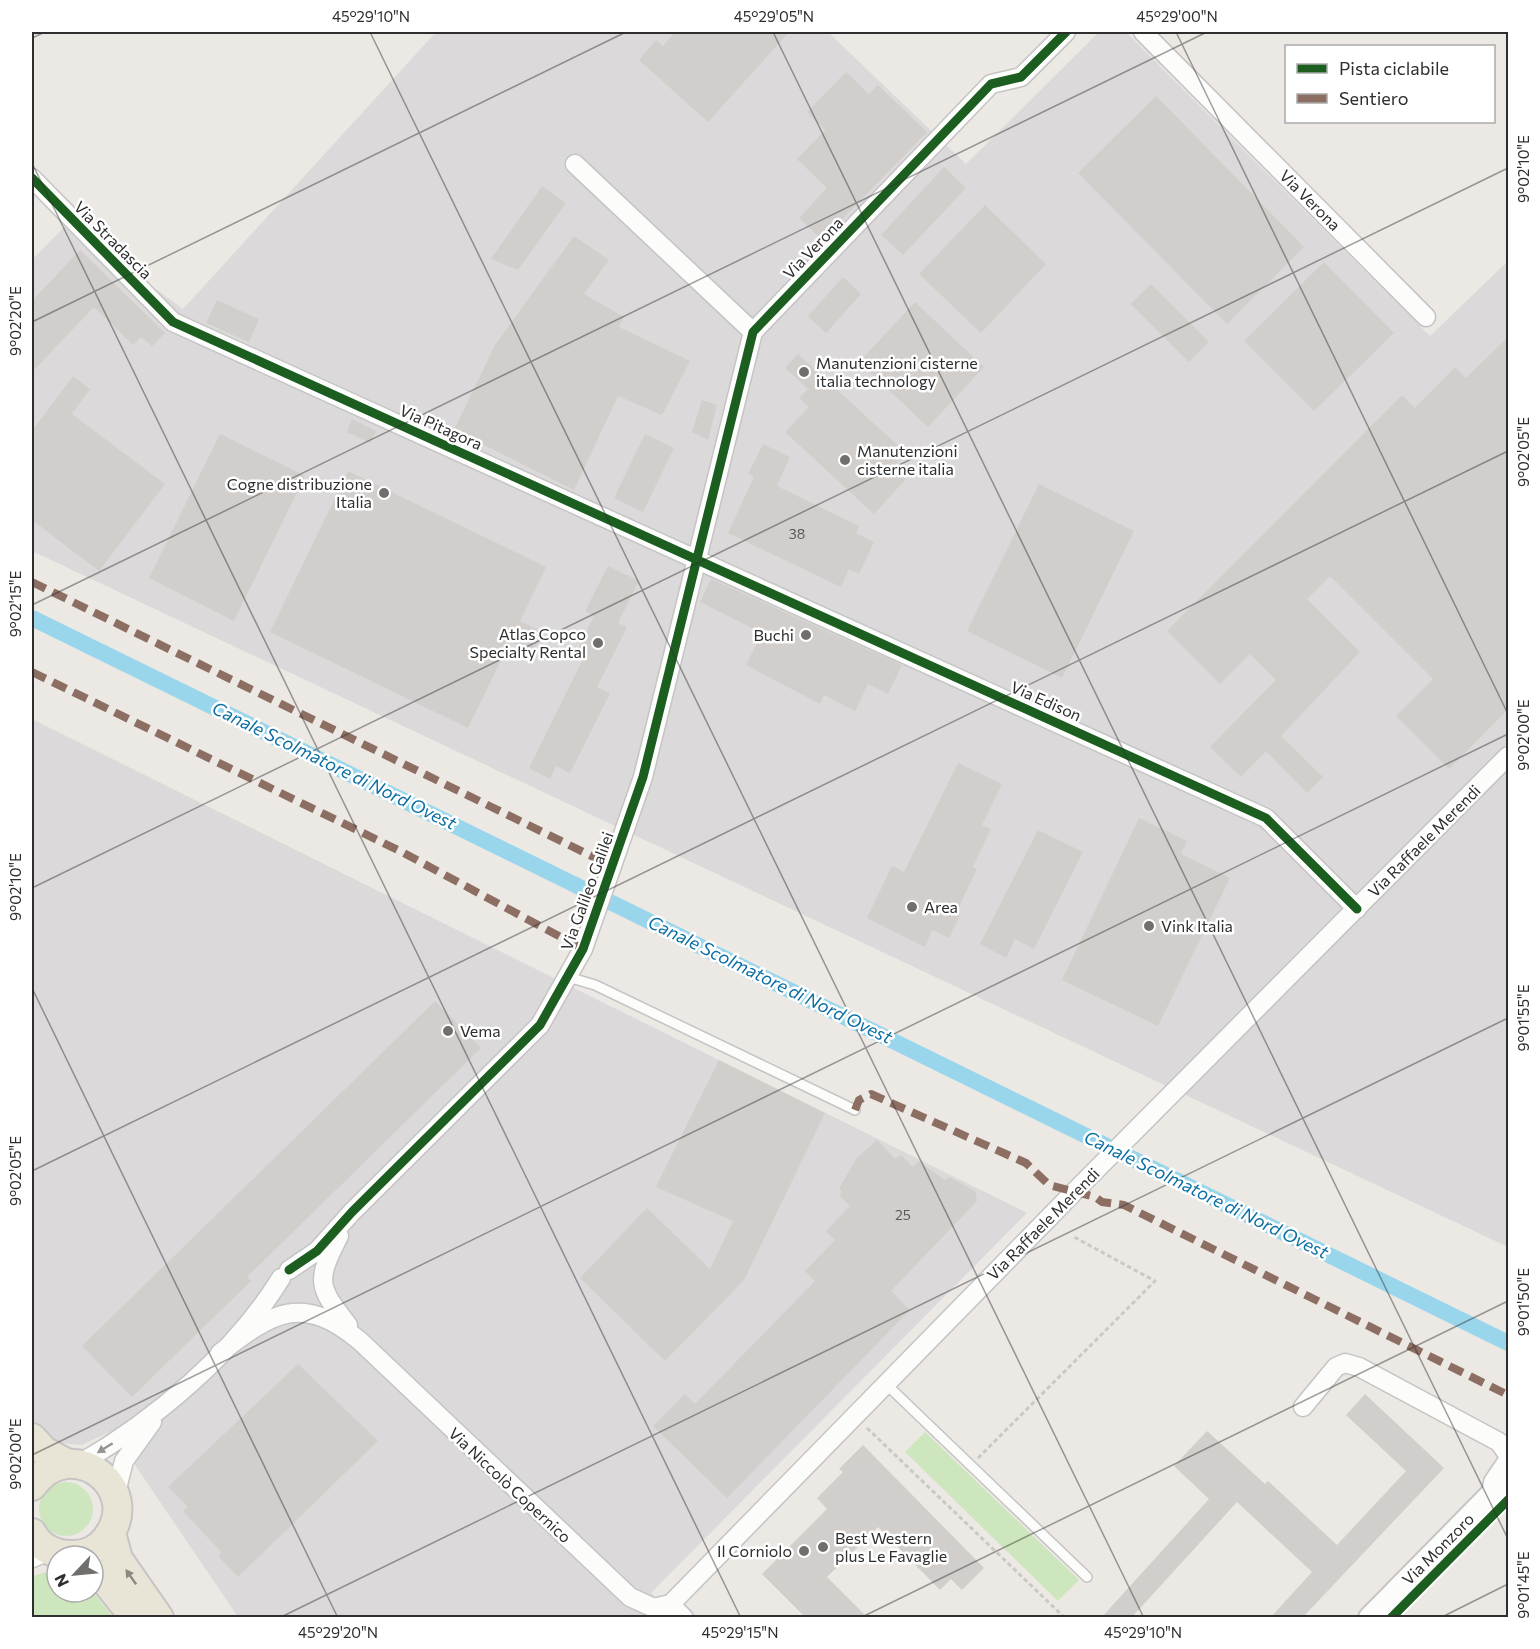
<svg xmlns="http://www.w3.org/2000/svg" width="1540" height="1649" viewBox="0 0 1540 1649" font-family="Commissioner,sans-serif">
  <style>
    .industrial { fill: #dcd9db }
    .green { fill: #cee6be }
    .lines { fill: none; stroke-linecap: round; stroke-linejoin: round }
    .canal { stroke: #99d6ec; stroke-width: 16 }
    .building { fill: #d1cecb }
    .service-casing { stroke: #c5c4c5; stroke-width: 12 }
    .minor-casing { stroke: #c5c4c5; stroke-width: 21 }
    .tertiary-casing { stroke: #c5c4c5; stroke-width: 26 }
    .primary-casing { stroke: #c6c5c4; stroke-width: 32 }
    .path { stroke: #c9c9c8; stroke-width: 3; stroke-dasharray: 4.5 3; stroke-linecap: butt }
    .service { stroke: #fcfcfb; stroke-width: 9 }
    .minor { stroke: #fcfcfb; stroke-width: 18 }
    .tertiary { stroke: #fcfcfb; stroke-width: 22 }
    .primary { stroke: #e8e4d6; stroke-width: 28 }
    .quiet { stroke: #8d6e63; stroke-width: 8; stroke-dasharray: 15 8; stroke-linecap: butt }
    .cycleway-casing { stroke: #fff; stroke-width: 13 }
    .cycleway { stroke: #1b5e20; stroke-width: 9 }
    .oneway { fill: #959594 }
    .oneway2 { fill: #8b8982 }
    .ticks { fill: none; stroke: #2e2e2e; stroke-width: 1.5; stroke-opacity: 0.45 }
    .poi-dot { fill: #706f6e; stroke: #fff; stroke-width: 2 }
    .labels { text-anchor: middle; stroke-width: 5; stroke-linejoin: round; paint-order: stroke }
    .number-label { font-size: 14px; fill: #585857 }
    .street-label { font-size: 16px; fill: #2e2e2e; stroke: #fff }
    .poi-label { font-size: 16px; fill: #2e2e2e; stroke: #fff; text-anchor: start }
    .water-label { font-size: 18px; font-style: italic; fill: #0d6fa3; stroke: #fff }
    .neatline { fill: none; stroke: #2e2e2e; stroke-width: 2 }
    .ticks-label { font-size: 15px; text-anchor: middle; fill: #2e2e2e }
  </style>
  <rect width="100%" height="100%" fill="#ece8e4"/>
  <path class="industrial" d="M436,32H828L966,164L1099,32H1126L1430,336L1508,261V1247L32,551V260L67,224L183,309Z
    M32,719L1027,1213L651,1593L675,1617H238L112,1431L82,1445L58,1443L32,1422Z"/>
  <path class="green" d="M925,1432L1079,1580L1058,1601L905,1452Z
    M39 1509a27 27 0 1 1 54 0a27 27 0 1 1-54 0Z
    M45,1572L57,1574V1592H93L113,1617H32V1577Z"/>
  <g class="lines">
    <path class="canal" d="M32,618L1508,1343"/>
  </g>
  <path class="building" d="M675,32H789L708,122L639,60L656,40L663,46Z
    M846,72L869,94L878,85L927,132L822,240L799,218L827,188L797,159L825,130L807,112Z
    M1156,96L1304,247L1227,324L1078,173Z
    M944,167L966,188L903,255L881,235Z
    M542,186L566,203L518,270L491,259Z
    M985,205L1046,264L981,333L919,274Z
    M574,236L609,260L584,294L624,317L619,327L690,361L662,415L618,396L574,490L454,430L495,345Z
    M80,250L165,333L152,346L141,337L133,345L94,307L32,372V301Z
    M1324,262L1394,333L1314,411L1244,341Z
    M843,277L861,294L826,333L808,316Z
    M1151,284L1209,342L1189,362L1131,304Z
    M217,300L259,319L249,342L206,323Z
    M915,302L984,367L928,427L859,362Z
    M1509,336V708L1449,769L1396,716L1433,679L1330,576L1307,599L1360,652L1281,736L1323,777L1307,793L1266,751L1241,777L1210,747L1276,680L1250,654L1220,684L1167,631L1402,395L1415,408L1455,367L1466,378Z
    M798,354L906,453L893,467L906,479L874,514L785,432L809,407L799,398L808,389L785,368Z
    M73,376L90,389L72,414L165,484L99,571L32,520V431Z
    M702,400L717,405L708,440L692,432Z
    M352,419L376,431L370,443L347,432Z
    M220,434L305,476L234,621L149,578Z
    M645,434L674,448L643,512L614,498Z
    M763,444L790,457L777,486L859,526L856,533L874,542L859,574L849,569L841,587L728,533L754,477L748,474Z
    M348,471L546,567L520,621L543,632L533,653L510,642L468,728L270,632Z
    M1039,484L1134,531L1062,678L967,631Z
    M608,566L639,581L618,623L627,627L597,687L610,693L570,773L556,766L550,779L529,768L582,661L574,657L594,616L585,611Z
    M711,579L902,665L888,694L868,684L855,711L824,695L820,704L746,665L762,633L700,602Z
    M958,763L1002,784L982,825L991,829L973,867L977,869L957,911L961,913L949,938L932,930L925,947L867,918L892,866L904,872Z
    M1139,818L1187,841L1181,854L1230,878L1158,1026L1062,980Z
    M1038,830L1083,852L1034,949L1015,939L1006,958L980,944Z
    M435,1001L481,1048L247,1277L251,1281L132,1397L82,1346Z
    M719,1060L825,1113L744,1280L665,1361L580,1278L647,1208L710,1269L733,1221L656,1187Z
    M877,1140L895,1159L901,1155L913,1167L918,1161L945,1180L949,1177L975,1191L977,1201L891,1291L910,1310L727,1498L653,1426L685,1394L695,1404L815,1281L805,1271L835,1240L826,1231L850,1206L839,1195L842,1192L839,1188L857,1158Z
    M298,1364L378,1441L238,1577L219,1557L221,1552L183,1511L188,1507L168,1487Z
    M1365,1394L1444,1468L1303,1617H1271L1312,1572L1237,1502L1132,1617H1102L1209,1499L1174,1466L1207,1431L1265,1484L1268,1481L1337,1545L1406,1471L1346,1415Z
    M863,1445L984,1568L962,1590L951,1579L940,1590L878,1527L827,1577L867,1617H805L762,1574L827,1509L817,1498L843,1472L839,1469Z"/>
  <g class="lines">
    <g class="service-casing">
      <path id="service" d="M568,977L595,985L855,1110
        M886,1384L1087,1577
        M32,1563L49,1556"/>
    </g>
    <g class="minor-casing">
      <path id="minor" d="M1143,32L1426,317
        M575,164L753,332
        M32,178L173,322L1266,818L1357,909
        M339,1236C316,1281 317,1286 348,1325
        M289,1270L317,1251L352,1212L540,1025L583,949L643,777L753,332L991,84L1021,77L1066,32
        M220,1353C273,1312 302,1293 360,1341L630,1597L654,1608L670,1604
        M1303,1407L1336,1367L1345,1363L1359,1367L1499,1442L1508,1455
        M79,1464C155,1420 235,1353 281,1278
        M1491,1495L1493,1482L1508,1460
        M115,1496L124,1461L152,1422
        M670,1604L684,1618
        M657,1618L1074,1192L1508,756"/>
    </g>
    <g class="tertiary-casing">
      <path id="tertiary" d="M1370,1618L1491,1495L1508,1485"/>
    </g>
    <g class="primary-casing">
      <path id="primary" d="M32,1438L44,1451L66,1463
        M32,1486C71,1431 146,1489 106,1539C99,1549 86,1555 74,1555C56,1556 40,1548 32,1533
        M111,1533L118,1559L159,1618
        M93,1570L108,1584L135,1618"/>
    </g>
    <path class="path" d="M867,1428L1065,1618
      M978,1458L1155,1281L1074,1237"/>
    <use href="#service" class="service"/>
    <use href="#minor" class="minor"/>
    <use href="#tertiary" class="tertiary"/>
    <use href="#primary" class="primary"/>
    <path class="quiet" d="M32,582L612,866
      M32,672L400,851L583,949
      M855,1110L859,1100L871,1094L1026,1163L1049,1185L1095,1197L1102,1202L1124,1205L1508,1395"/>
    <g class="cycleway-casing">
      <path id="cycleway" d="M32,178L173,322L1266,818L1357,909
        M289,1270L317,1251L352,1212L540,1025L583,949L643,777L753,332L991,84L1021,77L1066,32
        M1391,1618L1508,1500"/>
    </g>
    <use href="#cycleway" class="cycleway"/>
  </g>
  <defs><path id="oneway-solid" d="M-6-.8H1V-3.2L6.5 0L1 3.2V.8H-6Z" transform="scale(1.5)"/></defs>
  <use class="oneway" href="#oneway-solid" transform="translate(105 1448) rotate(148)"/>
  <use class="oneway2" href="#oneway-solid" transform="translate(131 1577) rotate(-125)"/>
  <path class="ticks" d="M370,32L1144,1618M773,32L1508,1539M1176,32L1508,714M32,38L45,32M32,163L741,1618M32,322L626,32M32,605L1207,32M32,888L1508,168M32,988L338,1618M32,1171L1508,451M32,1455L1508,734M279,1618L1508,1018M860,1618L1508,1301M1440,1618L1508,1584"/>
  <g class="poi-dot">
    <circle cx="804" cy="372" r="6"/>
    <circle cx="845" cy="460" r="6"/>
    <circle cx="384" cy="493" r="6"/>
    <circle cx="806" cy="635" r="6"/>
    <circle cx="598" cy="643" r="6"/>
    <circle cx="912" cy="907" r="6"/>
    <circle cx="1149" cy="926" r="6"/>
    <circle cx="448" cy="1031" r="6"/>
    <circle cx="823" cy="1547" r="6"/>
    <circle cx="804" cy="1551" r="6"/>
  </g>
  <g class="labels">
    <g class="number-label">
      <text x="797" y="539">38</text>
      <text x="903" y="1220">25</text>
    </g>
    <g class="street-label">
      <text transform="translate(1310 200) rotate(45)" y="6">Via Verona</text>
      <text transform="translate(113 240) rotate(45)" y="6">Via Stradascia</text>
      <text transform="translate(813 248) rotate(-46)" y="6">Via Verona</text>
      <text transform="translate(441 427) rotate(24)" y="6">Via Pitagora</text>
      <text transform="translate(1046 701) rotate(24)" y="6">Via Edison</text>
      <text transform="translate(1424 841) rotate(-45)" y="6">Via Raffaele Merendi</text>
      <text transform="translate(587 891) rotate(-70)" y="6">Via Galileo Galilei</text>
      <text transform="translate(1043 1224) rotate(-45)" y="6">Via Raffaele Merendi</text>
      <text transform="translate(510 1485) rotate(43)" y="6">Via Niccolò Copernico</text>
      <text transform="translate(1438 1549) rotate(-45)" y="6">Via Monzoro</text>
    </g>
    <g class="poi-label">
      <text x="816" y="369">Manutenzioni cisterne<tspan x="816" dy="18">italia technology</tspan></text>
      <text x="857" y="457">Manutenzioni<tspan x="857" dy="18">cisterne italia</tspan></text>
      <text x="372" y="490" text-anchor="end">Cogne distribuzione<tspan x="372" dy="18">Italia</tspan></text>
      <text x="586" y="640" text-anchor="end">Atlas Copco<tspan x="586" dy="18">Specialty Rental</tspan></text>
      <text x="794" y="641" text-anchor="end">Buchi</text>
      <text x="924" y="913">Area</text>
      <text x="1161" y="932">Vink Italia</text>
      <text x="460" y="1037">Vema</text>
      <text x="835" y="1544">Best Western<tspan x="835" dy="18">plus Le Favaglie</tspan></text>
      <text x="792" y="1557" text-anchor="end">Il Corniolo</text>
    </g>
    <g class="water-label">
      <text transform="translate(334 766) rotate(26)" y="6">Canale Scolmatore di Nord Ovest</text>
      <text transform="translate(770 980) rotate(26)" y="6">Canale Scolmatore di Nord Ovest</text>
      <text transform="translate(1206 1195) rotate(26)" y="6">Canale Scolmatore di Nord Ovest</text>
    </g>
  </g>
  <rect width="1540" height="1649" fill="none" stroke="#ffffff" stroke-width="66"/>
  <rect x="1285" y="45" width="210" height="78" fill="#ffffff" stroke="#ababab" stroke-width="1.5"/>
  <rect x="1297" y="64" width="30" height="9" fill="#1b5e20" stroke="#ababab" stroke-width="1.5"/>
  <text x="1339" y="75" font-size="18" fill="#2e2e2e">Pista ciclabile</text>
  <rect x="1297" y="94" width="30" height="9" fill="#8d6e63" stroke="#ababab" stroke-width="1.5"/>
  <text x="1339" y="105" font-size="18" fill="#2e2e2e">Sentiero</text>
  <g transform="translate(75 1574) rotate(244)"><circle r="28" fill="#ffffff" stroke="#ababab" stroke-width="1.5"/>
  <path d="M0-4.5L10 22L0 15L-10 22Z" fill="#706f6e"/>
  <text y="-9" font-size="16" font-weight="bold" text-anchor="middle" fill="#2e2e2e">N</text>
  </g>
  <rect x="33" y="33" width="1474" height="1583" class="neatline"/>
  <g class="ticks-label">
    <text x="371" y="22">45°29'10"N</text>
    <text x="774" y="22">45°29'05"N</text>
    <text x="1177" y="22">45°29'00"N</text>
    <text transform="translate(1524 169) rotate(-90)" y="5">9°02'10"E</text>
    <text transform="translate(16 321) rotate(-90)" y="5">9°02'20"E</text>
    <text transform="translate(1524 452) rotate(-90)" y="5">9°02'05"E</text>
    <text transform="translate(16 604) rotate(-90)" y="5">9°02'15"E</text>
    <text transform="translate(1524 735) rotate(-90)" y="5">9°02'00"E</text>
    <text transform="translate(16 887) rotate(-90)" y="5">9°02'10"E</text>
    <text transform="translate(1524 1018) rotate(-90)" y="5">9°01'55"E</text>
    <text transform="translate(16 1171) rotate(-90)" y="5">9°02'05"E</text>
    <text transform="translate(1524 1302) rotate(-90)" y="5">9°01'50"E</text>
    <text transform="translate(16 1454) rotate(-90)" y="5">9°02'00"E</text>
    <text transform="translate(1524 1585) rotate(-90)" y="5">9°01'45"E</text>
    <text x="338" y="1638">45°29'20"N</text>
    <text x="740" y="1638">45°29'15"N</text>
    <text x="1143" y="1638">45°29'10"N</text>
  </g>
</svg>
